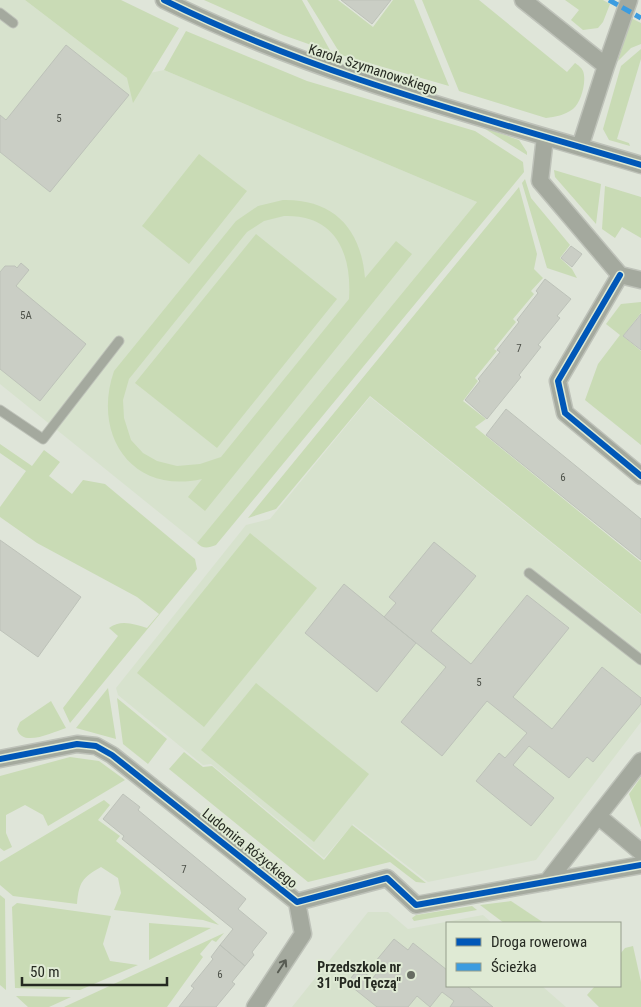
<svg xmlns="http://www.w3.org/2000/svg" width="641" height="1007" viewBox="0 0 641 1007" font-family="'Roboto Condensed',sans-serif">
  <style>
    .built { fill: #d7e2cd }
    .green { fill: #c9dbb5; fill-rule: evenodd }
    .building { fill: #cacec5; stroke: #bdc2b9 }
    .lines { fill: none; stroke-linecap: round; stroke-linejoin: round }
    .service-casing { stroke: #bec2b9; stroke-width: 11 }
    .minor-casing { stroke: #bec2b9; stroke-width: 19 }
    .service { stroke: #a4a99e; stroke-width: 9 }
    .minor { stroke: #a4a99e; stroke-width: 16 }
    .quiet { stroke: #3c9ce0; stroke-width: 5; stroke-dasharray: 10 5; stroke-linecap: butt }
    .cycleway-casing { stroke: #dfead4; stroke-width: 9 }
    .cycleway { stroke: #0057b8; stroke-width: 6 }
    .oneway { stroke: #585c53 }
    .poi-dot { fill: #666b61; stroke: #dfead4; stroke-width: 2 }
    .labels { text-anchor: middle; stroke-width: 4; stroke-linejoin: round; paint-order: stroke }
    .number-label { font-size: 11px; fill: #4e524a }
    .street-label { font-size: 14px; fill: #252921; stroke: #dfead4 }
    .poi-label { font-size: 14px; font-weight: bold; fill: #252921; stroke: #dfead4; text-anchor: end }
  </style>
  <rect width="100%" height="100%" fill="#dfe5d9"/>
  <path class="built" d="M0,0H25L127,78L164,70L477,202L197,543L0,384Z
    M370,397L641,615V722L536,860L428,882L353,824L324,858L211,764L203,765L118,695L116,688L246,525L270,519Z
    M368,912H388L408,929L483,915L492,923H447V986H542L566,1007H292Z"/>
  <path class="green" d="M25,0H121L179,28L133,103L127,78Z
    M204,0H302L331,52L283,35Z
    M307,0H338L373,27L393,0H414L449,86L341,55Z
    M422,0H479L567,72L575,63C578,65 582,68 583,71C587,81 581,103 573,109C565,115 555,117 546,118L459,91Z
    M565,0H603L610,4L603,22L598,28L583,30L571,20L579,10Z
    M631,18L641,23V44L631,48L618,61Z
    M186,31L307,81L475,131L523,162L524,172L216,545C208,548 203,549 197,543L477,202L164,70Z
    M641,49V59L617,139L629,143L630,146L609,140L603,129L621,66Z
    M482,127L519,140L527,152V155Z
    M199,154L247,191L189,264L142,226Z
    M554,170L601,184L596,224L555,177Z
    M525,179L531,198L570,245L560,258L572,269L577,278L547,268L522,183Z
    M605,186L641,197V238L622,227L615,238L602,229Z
    M519,187L537,254L534,269L543,278L531,291L534,294L513,319L516,322L494,349L497,351L475,378L478,381L463,401L486,419L475,427L641,562V614L370,396L276,509L248,518Z
    M283,200C334,199 361,229 365,278L396,241L412,254L205,511L188,497L202,479C131,495 92,434 114,371L236,221L258,206ZM284,216C336,214 352,254 349,299L221,457L200,464L177,466L157,461L143,453L131,440L124,418L123,400L129,379L247,232L264,221Z
    M256,234L337,299L217,448L135,383Z
    M641,302V313L623,336L641,351V445L585,400L598,364L620,335L606,324L621,304Z
    M0,444L32,466L44,450L60,462L49,476L72,494L83,480L105,484L195,559L197,569L70,723L63,708L118,636L109,628C120,619 135,624 147,628L159,614L137,597L37,543L0,517V507L26,471L0,453Z
    M250,533L317,588L204,727L137,673Z
    M256,683L369,774L314,842L201,750Z
    M108,688L116,739L76,728Z
    M117,698L167,739L148,764L123,744Z
    M51,701L66,728C53,732 22,748 17,729L20,722Z
    M184,752L203,767L212,766L324,860L352,825L426,883L416,882L390,862L308,882L169,769Z
    M70,757L99,761L125,780L48,826L43,815L25,805L6,815V833L12,847L4,851L0,848V776Z
    M641,777V828L629,794Z
    M104,800L110,805L98,820L120,836L116,841L219,925L203,920L114,910L121,893L118,878L101,867C82,878 79,882 77,904L13,896L0,885V862Z
    M0,895L5,899L6,990L0,985Z
    M511,901L544,923H504L480,905Z
    M17,903L111,916L103,944L110,961L138,965L80,990L15,988L12,907Z
    M472,906L477,910L414,921L412,918L416,915Z
    M149,923L211,928L149,960Z
    M224,933L216,942L212,940L200,954L203,957L167,1007H64Z
    M633,946L641,982V1007H599L587,995L595,986H620V954L625,948Z
    M16,996L71,997L49,1007H28Z"/>
  <path class="building" d="M341,0H391L372,24Z
    M66,45L129,95L50,192L0,152V115L6,120Z
    M571,246L582,254L572,267L561,258Z
    M21,263L29,270L16,286L86,344L40,401L0,369V272L5,266H15L17,268Z
    M545,279L571,299L557,316L560,318L538,345L541,347L519,375L521,377L487,419L465,400L480,381L478,379L500,352L497,350L519,322L517,320L538,293L536,291Z
    M641,314V350L623,336Z
    M506,409L641,519V560L486,435Z
    M0,540L81,597L38,657L0,630Z
    M434,542L476,576L431,631L471,664L527,595L569,628L513,697L552,729L602,667L641,698V704L593,762L587,757L569,778L529,746L513,765L554,798L531,826L476,781L499,753L505,758L527,733L487,701L442,756L401,722L446,667L384,617L396,603L389,597Z
    M344,584L416,643L377,692L305,633Z
    M123,794L140,807L138,810L246,899L238,909L267,933L252,952L254,955L245,966L220,945L233,929L122,839L124,836L103,819Z
    M394,939L408,950L413,943L447,970V986H467L493,1007H450L454,1001L442,992L430,1007L417,996L408,1007H377L347,983L359,968L372,979L382,967L375,962Z
    M220,945L245,966L232,982L235,984L216,1007H179L194,988L191,986L213,959L211,957Z"/>
  <g class="lines">
    <g class="service-casing">
      <path id="service" d="M0,13L13,23
        M0,410L43,439L119,341
        M529,573L641,660"/>
    </g>
    <g class="minor-casing">
      <path id="minor" d="M164,0C315,75 480,117 641,165
        M523,0L606,66L629,0
        M545,137L540,181L620,275
        M580,147L606,66
        M620,275L558,381L565,413L641,476
        M620,275L641,280
        M0,759L77,744L96,746L112,755L297,902
        M641,761L598,816L641,852
        M547,882L598,816
        M297,902L387,878L416,905L641,865
        M255,1007L303,934L297,902"/>
    </g>
    <use href="#service" class="service"/>
    <use href="#minor" class="minor"/>
    <path class="quiet" d="M609,0L641,18"/>
    <g class="cycleway-casing">
      <path id="cycleway" d="M164,0C315,75 480,117 641,165
        M620,275L558,381L565,413L641,476
        M0,759L77,744L96,746L112,755L297,902L387,878L416,905L641,865"/>
    </g>
    <use href="#cycleway" class="cycleway"/>
  </g>
  <defs><path id="oneway-shaft" d="M-6 0H5M1.5-3L5.5 0L1.5 3" fill="none" stroke-width="1.6" stroke-linecap="round" stroke-linejoin="round" transform="scale(1.25)"/></defs>
  <use class="oneway" href="#oneway-shaft" transform="translate(282 966) rotate(-57)"/>
  <circle class="poi-dot" cx="411" cy="975" r="5"/>
  <g class="labels">
    <g class="number-label">
      <text x="59" y="122">5</text>
      <text x="26" y="319">5A</text>
      <text x="519" y="352">7</text>
      <text x="563" y="481">6</text>
      <text x="479" y="686">5</text>
      <text x="184" y="873">7</text>
      <text x="220" y="978">6</text>
    </g>
    <g class="street-label">
      <text transform="translate(373 69) rotate(18)" y="5">Karola Szymanowskiego</text>
      <text transform="translate(250 848) rotate(39)" y="5">Ludomira Różyckiego</text>
    </g>
    <g class="poi-label">
      <text x="401" y="972">Przedszkole nr<tspan x="401" dy="16">31 "Pod Tęczą"</tspan></text>
    </g>
  </g>
  <rect x="446" y="922" width="175" height="65" fill="#dfead4" stroke="#959d8c"/>
  <rect x="456" y="938" width="25" height="8" fill="#0057b8" stroke="#959d8c"/>
  <text x="491" y="947" font-size="15" fill="#252921">Droga rowerowa</text>
  <rect x="456" y="963" width="25" height="8" fill="#3c9ce0" stroke="#959d8c"/>
  <text x="491" y="972" font-size="15" fill="#252921">Ścieżka</text>
  <path d="M22 977v8h145v-8" fill="none" stroke="#252921" stroke-width="2.5"/>
  <text x="30" y="977" font-size="15" fill="#252921" stroke="#dfead4" stroke-width="4" paint-order="stroke">50 m</text>
</svg>
